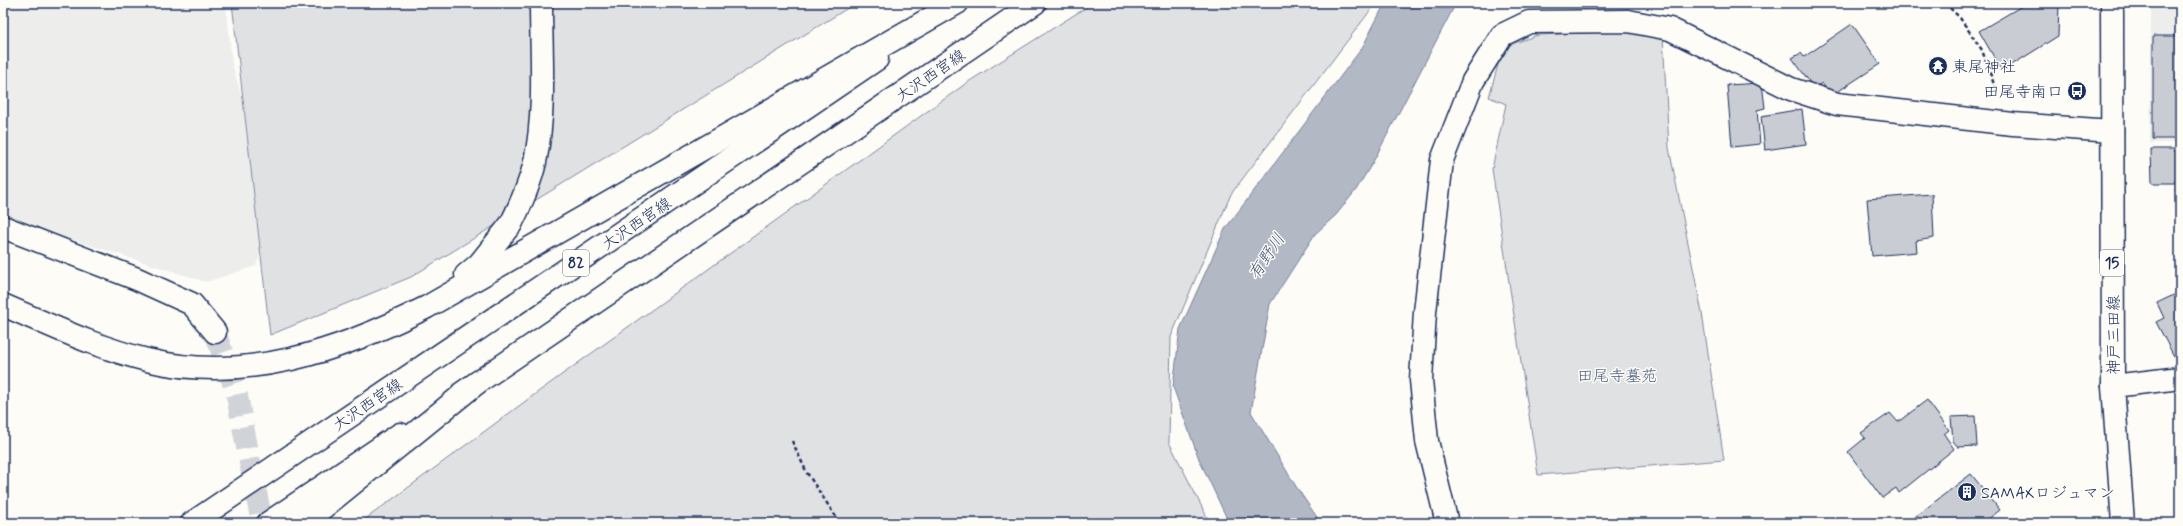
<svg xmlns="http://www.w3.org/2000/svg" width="2183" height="526" viewBox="0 0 2183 526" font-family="Mynerve,'Klee One',sans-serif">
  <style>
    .built { fill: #edeeec }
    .green { fill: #e0e1e3; stroke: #7e88a0 }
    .water { fill: #b3b8c5; stroke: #76819c }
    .building { fill: #c9ccd3; stroke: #1b2f5e }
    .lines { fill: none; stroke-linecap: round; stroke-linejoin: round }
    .minor-tunnel { stroke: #d0d3d8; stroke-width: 22; stroke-dasharray: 22 11; stroke-linecap: butt }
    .minor-casing { stroke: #1b2f5e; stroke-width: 25 }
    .tertiary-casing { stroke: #1b2f5e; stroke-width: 25 }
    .primary-casing { stroke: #1b2f5e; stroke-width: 25 }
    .motorway-casing { stroke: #1b2f5e; stroke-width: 25 }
    .path { stroke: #1b2f5e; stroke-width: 2.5; stroke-dasharray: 4 3; stroke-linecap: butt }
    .minor { stroke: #fdfcf7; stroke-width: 22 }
    .tertiary { stroke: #fdfcf7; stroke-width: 22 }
    .primary { stroke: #fdfcf7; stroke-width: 22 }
    .motorway { stroke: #fdfcf7; stroke-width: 22 }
    .labels { text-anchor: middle; stroke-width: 3; stroke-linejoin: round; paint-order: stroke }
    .shield { fill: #fdfcf7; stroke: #5f6c8c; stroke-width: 1 }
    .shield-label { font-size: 15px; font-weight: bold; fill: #1b2f5e }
    .poi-label { font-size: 16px; fill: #1b2f5e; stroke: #fdfcf7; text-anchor: start }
    .street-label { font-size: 16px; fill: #1b2f5e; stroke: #fdfcf7 }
    .park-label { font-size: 16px; fill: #4c5c7f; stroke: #fdfcf7 }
    .water-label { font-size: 17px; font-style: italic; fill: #49587d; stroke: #fdfcf7 }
  </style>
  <rect width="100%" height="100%" fill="#fdfcf7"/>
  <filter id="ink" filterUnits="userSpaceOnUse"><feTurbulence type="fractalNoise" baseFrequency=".025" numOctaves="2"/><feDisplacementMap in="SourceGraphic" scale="8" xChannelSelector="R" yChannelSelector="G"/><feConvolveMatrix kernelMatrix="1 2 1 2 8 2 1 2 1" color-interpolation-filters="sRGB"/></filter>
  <g filter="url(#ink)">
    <path class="built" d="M3,3H226L232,63L244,105L285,188L256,266L206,282L64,237L3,216Z
      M2151,3H2180V143H2150Z"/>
    <path class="green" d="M232,3H856L411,277L270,335Z
      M1093,3H1376L1231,194L1171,337L1169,442L1210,523H360L542,389L968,82Z
      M1627,31L1663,36L1669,148L1702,313L1724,460L1538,475L1492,169L1506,104L1489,97L1503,47L1538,35Z"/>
    <path class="water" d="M1385,3H1456L1373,162L1356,190L1336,215L1315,234L1270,304L1251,412L1297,488L1321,523H1229L1199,459L1173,387L1180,329L1225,229L1362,48Z"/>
    <path class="building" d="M2027,3H2059L2058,36L2002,71L1979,31Z
      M1852,24L1880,64L1831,96L1822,83L1814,88L1792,58L1801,53L1804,57Z
      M2153,36H2180V139H2153Z
      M1762,83L1765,108L1757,110L1760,144L1732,147L1727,85Z
      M1802,109L1806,144L1765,150L1761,116Z
      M2151,149H2174V151H2179V179L2175,180V183H2152Z
      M2180,186V198L2175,188Z
      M1932,194L1934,238L1916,241L1917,252L1872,256L1867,199Z
      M2180,292V361L2177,362L2156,322L2164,318L2157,303Z
      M1927,400L1949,430L1944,434L1954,449L1899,493L1896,488L1882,498L1848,452L1865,438L1861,433L1890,413L1898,422Z
      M1975,416L1977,446L1958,447L1953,441L1951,417Z
      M1971,474L2000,510L1983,523H1907Z"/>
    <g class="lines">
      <path class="minor-tunnel" d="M215,332L236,391L262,523"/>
      <g class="minor-casing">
        <path id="minor" d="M511,224C521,204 530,184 535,162C546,110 541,55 541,3
          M3,227L137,279L192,304L215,332
          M1447,523L1427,441L1421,380L1425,312L1442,160L1473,81L1502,35L1529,22L1628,21L1670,29L1791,89L1837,104L2013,124L2112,131"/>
      </g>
      <g class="tertiary-casing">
        <path id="tertiary" d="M2113,386L2180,378"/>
      </g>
      <g class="primary-casing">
        <path id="primary" d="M2112,3L2113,386L2123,523
          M462,393L1035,3
          M192,523L877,59
          M268,523L400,434"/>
      </g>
      <g class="motorway-casing">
        <path id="motorway" d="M466,275L479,264L511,224
          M3,305C50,325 97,348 147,360C245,384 340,351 427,307L957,3
          M304,523L478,382"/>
      </g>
      <path class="path" d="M1945,3L1960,18L1982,50L1997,93
        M792,441L807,473L840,523"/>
      <use href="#minor" class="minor"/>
      <use href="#tertiary" class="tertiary"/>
      <use href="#primary" class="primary"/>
      <use href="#motorway" class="motorway"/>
    </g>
  </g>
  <defs>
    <g id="temple-disc" transform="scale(1)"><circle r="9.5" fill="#1b2f5e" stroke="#fdfcf7"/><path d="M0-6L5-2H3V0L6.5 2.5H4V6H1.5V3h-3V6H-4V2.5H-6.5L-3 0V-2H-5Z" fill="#fff"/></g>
    <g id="bus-disc" transform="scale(1)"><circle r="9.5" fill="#1b2f5e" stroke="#fdfcf7"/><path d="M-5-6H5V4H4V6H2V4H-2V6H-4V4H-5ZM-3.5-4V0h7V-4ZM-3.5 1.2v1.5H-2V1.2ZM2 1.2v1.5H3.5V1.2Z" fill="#fff"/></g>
    <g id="building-disc" transform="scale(1)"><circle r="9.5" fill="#1b2f5e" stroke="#fdfcf7"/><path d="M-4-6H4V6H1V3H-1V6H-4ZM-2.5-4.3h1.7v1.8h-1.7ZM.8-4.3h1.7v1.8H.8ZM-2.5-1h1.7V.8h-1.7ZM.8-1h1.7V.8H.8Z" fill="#fff"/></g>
  </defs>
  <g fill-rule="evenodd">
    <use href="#temple-disc" x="1938" y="66"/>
    <use href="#bus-disc" x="2077" y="91"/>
    <use href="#building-disc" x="1967" y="492"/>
  </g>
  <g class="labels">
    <g class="shield">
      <rect x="563" y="250" width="26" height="26" rx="3"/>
      <rect x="2100" y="250" width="24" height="26" rx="3"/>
    </g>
    <g class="shield-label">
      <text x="576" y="268">82</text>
      <text x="2112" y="268">15</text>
    </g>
    <g class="poi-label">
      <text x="1952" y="72">東尾神社</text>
      <text x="2063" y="97" text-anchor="end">田尾寺南口</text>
      <text x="1981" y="498">SAMAXロジュマン</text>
    </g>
    <g class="street-label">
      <text transform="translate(930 75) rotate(-34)" y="6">大沢西宮線</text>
      <text transform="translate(636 223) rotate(-34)" y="6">大沢西宮線</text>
      <text transform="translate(2113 335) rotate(-90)" y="6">神戸三田線</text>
      <text transform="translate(367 404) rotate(-34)" y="6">大沢西宮線</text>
    </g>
    <g class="park-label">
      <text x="1617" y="381">田尾寺墓苑</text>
    </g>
    <g class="water-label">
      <text transform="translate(1266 256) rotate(-56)" y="6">有野川</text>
    </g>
  </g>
  <rect width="2183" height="526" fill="none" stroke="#fdfcf7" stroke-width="16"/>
  <rect x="8" y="8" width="2167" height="510" fill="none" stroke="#1b2f5e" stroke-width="1.5" filter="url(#ink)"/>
</svg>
